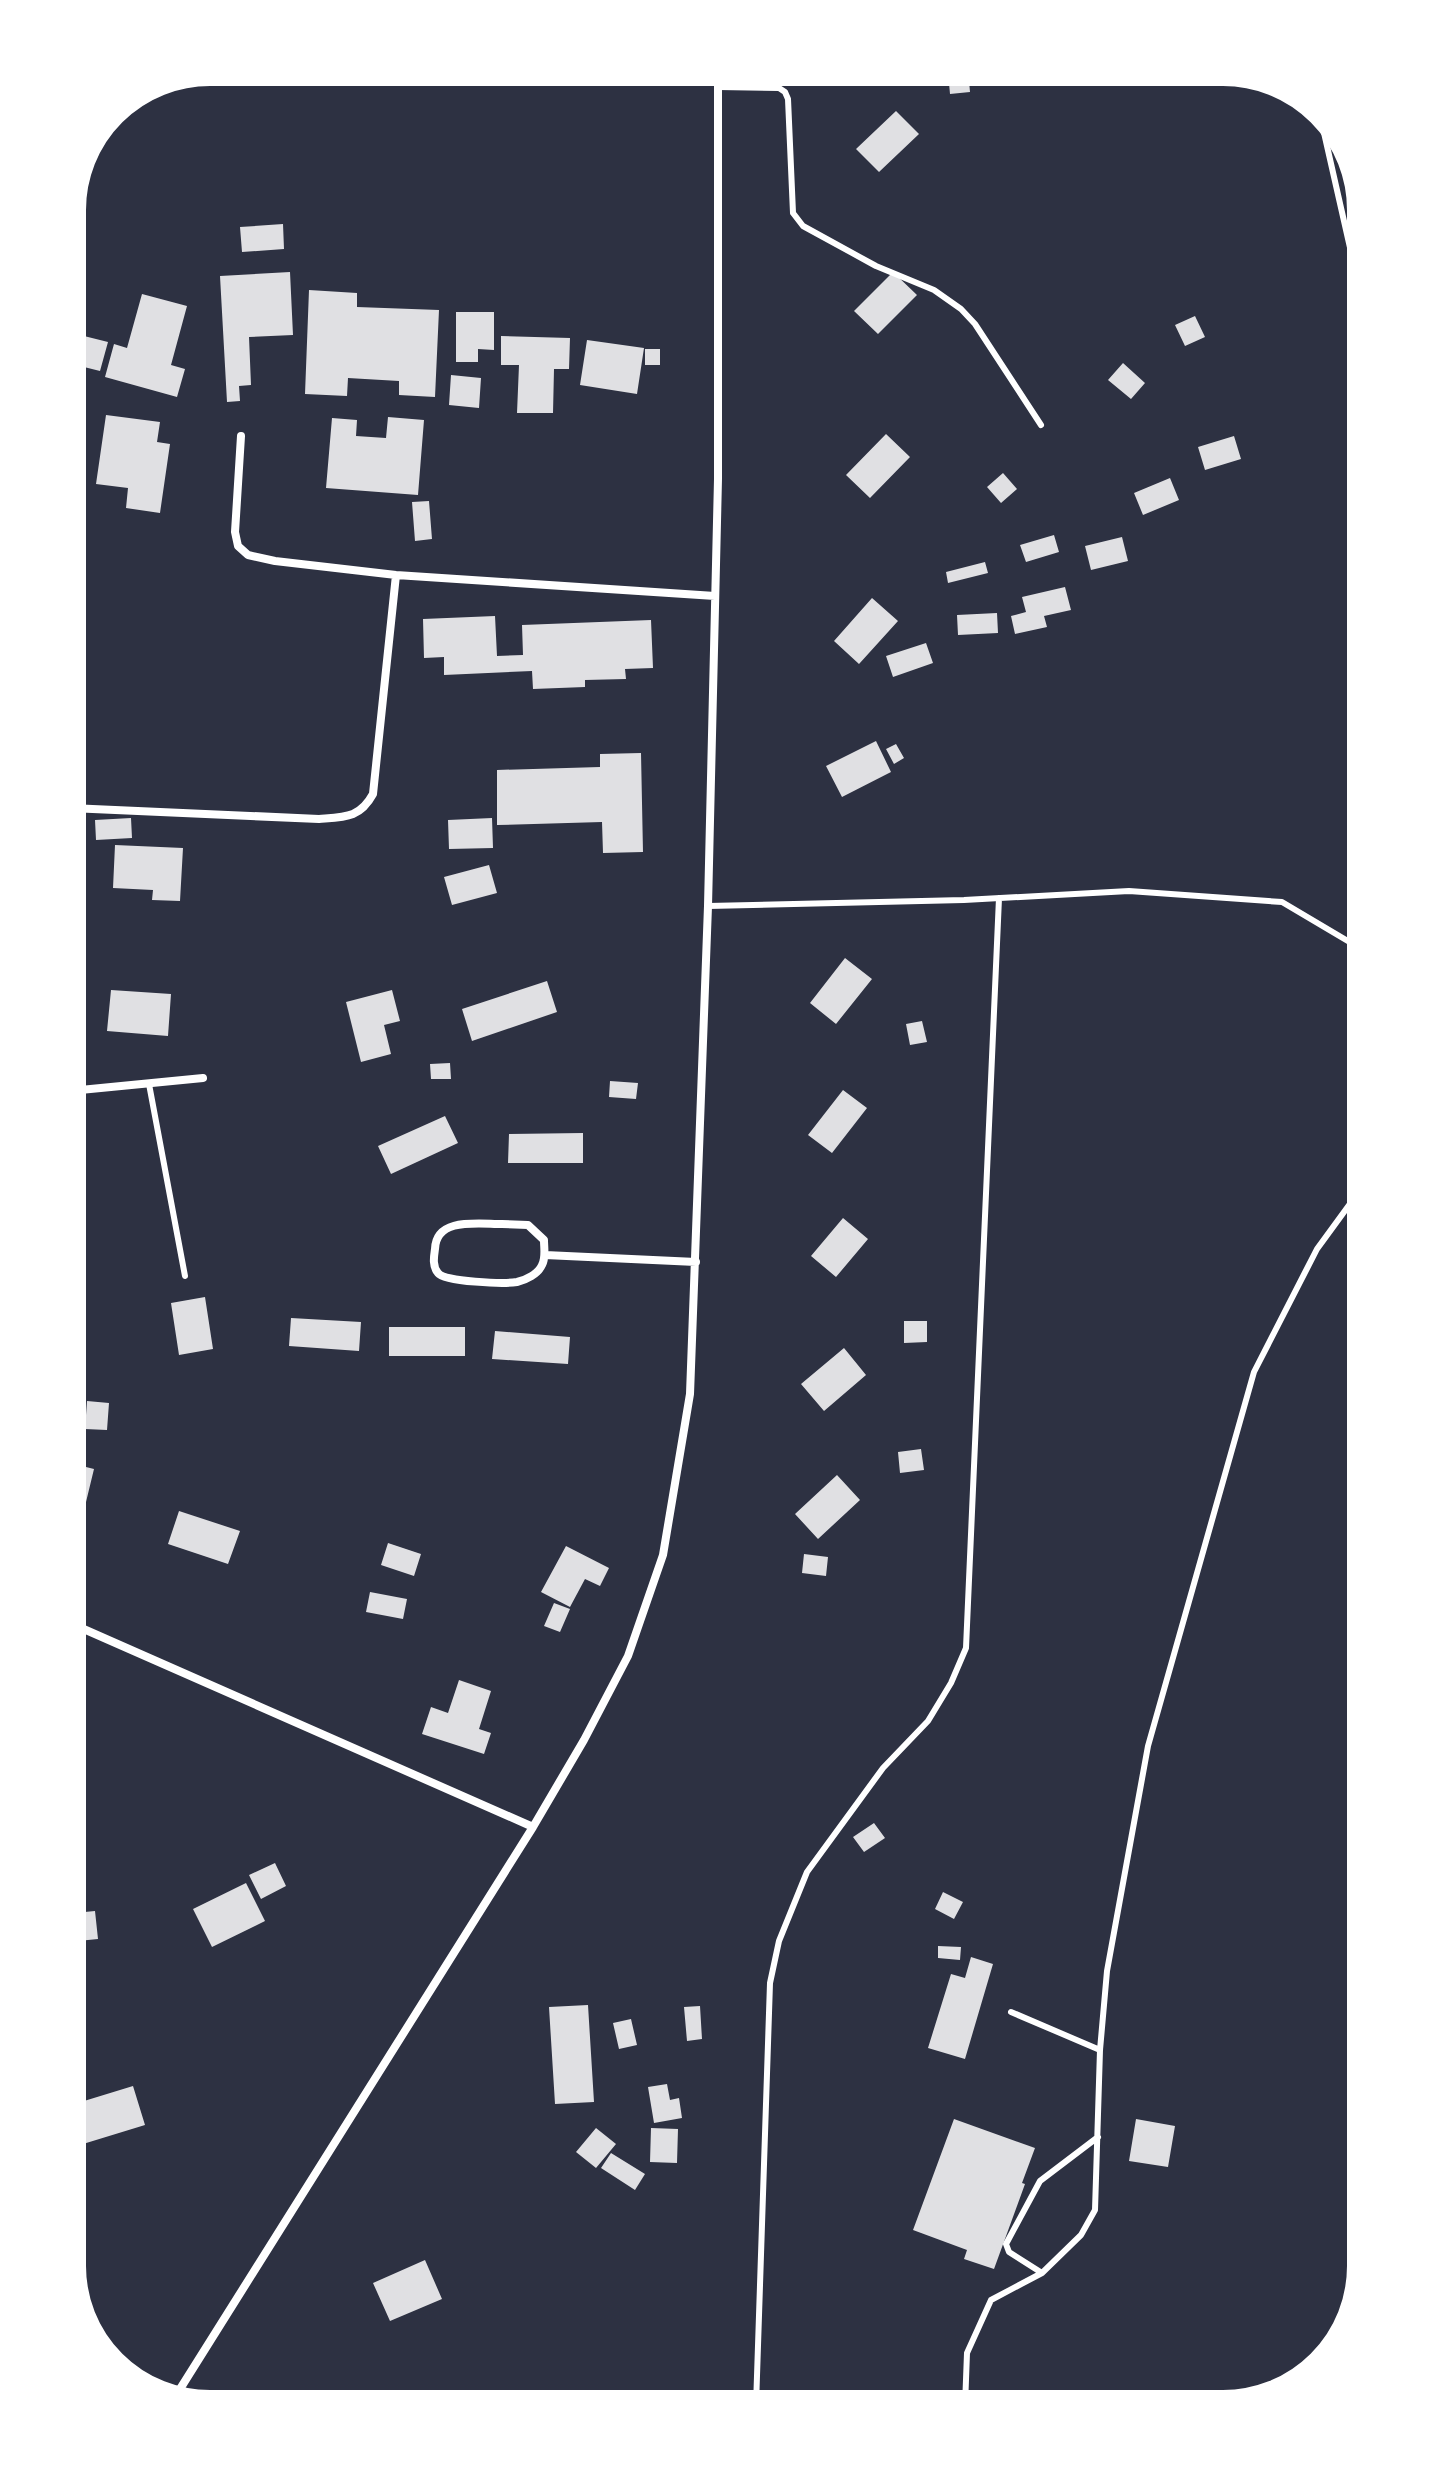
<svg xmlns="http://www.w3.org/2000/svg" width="1433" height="2476" viewBox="0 0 1433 2476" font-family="'IBM Plex Sans',sans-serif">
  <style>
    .building { fill: #e0e0e3 }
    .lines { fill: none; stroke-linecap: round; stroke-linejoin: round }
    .service { stroke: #fff; stroke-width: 6 }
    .minor { stroke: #fff; stroke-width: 8 }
    .rim { fill: none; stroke: #fff; stroke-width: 4 }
  </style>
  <rect width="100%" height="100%" fill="#2d3142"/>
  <path class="building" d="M968,70L970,92L950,94L948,72Z
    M896,111L919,134L879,172L856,149Z
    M1360,200L1363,210L1362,261L1347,203Z
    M283,224L284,249L242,252L240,227Z
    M290,272L293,335L249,337L251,385L239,386L240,401L227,402L220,276Z
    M893,272L917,295L878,334L854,311Z
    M309,290L357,293V307L439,310L435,397L399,395V381L348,378L347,396L305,394Z
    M142,294L187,306L171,365L185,369L177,397L105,377L114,344L127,348Z
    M456,312H494V350L478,349V362H456Z
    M1195,316L1205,337L1185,346L1175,325Z
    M80,335L108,342L100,371L72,364Z
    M501,336L570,338L569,369H554L553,413H517L519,365H501Z
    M587,340L644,348L637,394L580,385Z
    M645,349H660V365H645Z
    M1123,363L1145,383L1131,399L1108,380Z
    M451,375L481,378L479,408L449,405Z
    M106,415L160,422L157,442L170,444L160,513L126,508L128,488L96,484Z
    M388,417L424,420L418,495L326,488L332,418L357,420L356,436L386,438Z
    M886,434L910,457L870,498L846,475Z
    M1234,436L1241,459L1205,470L1198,447Z
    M1003,473L1017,489L1001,503L987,487Z
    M1170,478L1179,500L1143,515L1134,493Z
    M429,501L432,539L415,541L412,502Z
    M1054,535L1059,552L1026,562L1020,545Z
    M1122,537L1128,561L1091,570L1085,546Z
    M985,562L988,573L948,583L946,572Z
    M1065,587L1071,610L1044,616L1047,627L1015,634L1011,616L1026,612L1022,597Z
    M872,598L898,621L859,664L834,641Z
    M997,613L998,633L958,635L957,615Z
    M495,616L497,656L523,655L522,625L651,620L653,668L625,669L626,679L585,680V687L533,689L532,671L444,675V657L424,658L423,619Z
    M926,643L933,663L893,677L886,656Z
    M876,741L891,772L842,797L826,766Z
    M896,744L904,758L894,764L886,749Z
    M641,753L643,852L603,853L602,822L497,825V770L600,767V754Z
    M131,818L132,838L96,840L95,820Z
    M492,818L493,848L449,849L448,820Z
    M115,845L183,848L180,901L152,900L153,890L113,888Z
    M489,865L497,893L452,905L444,877Z
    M845,958L872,979L836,1024L810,1003Z
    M547,981L557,1012L472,1041L462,1009Z
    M111,990L171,994L168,1036L107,1031Z
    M392,990L400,1021L384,1025L391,1054L361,1062L346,1002Z
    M922,1021L927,1042L910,1045L906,1024Z
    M450,1063L451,1079H431L430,1064Z
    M610,1081L638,1083L636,1099L609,1097Z
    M843,1090L867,1108L832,1153L808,1135Z
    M445,1116L458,1143L391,1174L378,1146Z
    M583,1133V1163H508L509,1134Z
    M843,1218L868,1239L836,1277L811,1256Z
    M205,1297L213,1349L179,1355L171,1303Z
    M291,1318L361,1322L359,1351L289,1346Z
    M904,1321H927V1342L904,1343Z
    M389,1327H465V1356H389Z
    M495,1331L570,1337L568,1364L492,1359Z
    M844,1348L866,1375L824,1411L801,1384Z
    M87,1401L109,1403L107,1430L85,1429Z
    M921,1449L924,1470L900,1473L898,1452Z
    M70,1463L94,1469L86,1502L70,1499Z
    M837,1475L860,1500L818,1539L795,1514Z
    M179,1511L240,1531L228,1564L168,1544Z
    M388,1543L421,1554L414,1576L381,1565Z
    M566,1546L609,1568L600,1586L585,1579L570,1607L541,1592Z
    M804,1554L828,1557L826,1576L802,1573Z
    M370,1592L407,1599L403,1619L366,1612Z
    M554,1603L570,1609L560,1632L544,1626Z
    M459,1680L491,1691L479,1729L491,1733L484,1754L422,1734L431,1707L448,1713Z
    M874,1823L885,1838L864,1852L853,1837Z
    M275,1863L286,1886L261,1899L249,1875Z
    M246,1883L265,1921L212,1947L193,1909Z
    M943,1892L963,1902L954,1919L935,1909Z
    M95,1911L98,1939L78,1941L74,1913Z
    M938,1946L961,1947L960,1960L938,1958Z
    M971,1957L993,1964L965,2059L928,2048L951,1974L965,1978Z
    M588,2005L594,2102L555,2104L549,2007Z
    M700,2006L702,2039L687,2041L684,2007Z
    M631,2019L637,2045L619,2049L613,2023Z
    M667,2084L670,2100L679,2098L682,2118L654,2123L648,2087Z
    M133,2086L145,2125L83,2144L71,2105Z
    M954,2119L1035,2148L1022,2183L1025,2184L994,2269L964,2259L967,2250L913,2230Z
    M1136,2119L1175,2126L1168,2167L1129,2161Z
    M596,2128L616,2144L596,2168L576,2152Z
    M651,2128L678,2129L677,2163L650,2162Z
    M611,2153L645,2174L635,2190L601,2168Z
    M425,2260L442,2299L390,2321L373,2283Z"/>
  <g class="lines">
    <path class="service" d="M718,87L779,88L785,92L788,99L793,213L803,226L876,266L934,290L961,309L975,324L1041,425
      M1320,115L1363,305
      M708,906L964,900L1129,891L1282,902L1363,950
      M149,1084L185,1276
      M1011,2012L1100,2050
      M1042,2273L1009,2252L1006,2244L1040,2181L1098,2137
      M756,2406L770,1983L779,1941L807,1872L883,1768L928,1721L951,1683L966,1648L999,898
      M965,2406L967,2353L991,2300L1042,2273L1081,2235L1095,2210L1100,2050L1107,1971L1148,1746L1254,1372L1317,1249L1363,1186"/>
    <path class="minor" d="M241,436L235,532L238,546L248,555L275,561L396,575L715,596
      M70,808L319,819C345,817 360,818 373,794L396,575
      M70,1091L203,1078
      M502,1224L528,1225L544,1240C544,1248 546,1258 542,1265C538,1274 526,1280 517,1282C504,1284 445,1282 438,1273C432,1266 434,1256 435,1249C436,1217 478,1224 502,1224Z
      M545,1255L696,1262
      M70,1623L533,1827
      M116,2364L160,2391
      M175,2397L533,1827L584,1740L628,1656L663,1555L690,1394L708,906L718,479V70"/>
  </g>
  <path d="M0 0H1433V2476H0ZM210 84H1223A126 126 0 0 1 1349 210V2266A126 126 0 0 1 1223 2392H210A126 126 0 0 1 84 2266V210A126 126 0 0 1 210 84Z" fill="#fff" fill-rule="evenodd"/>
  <path class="rim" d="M210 84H1223A126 126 0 0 1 1349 210V2266A126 126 0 0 1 1223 2392H210A126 126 0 0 1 84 2266V210A126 126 0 0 1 210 84Z"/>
</svg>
